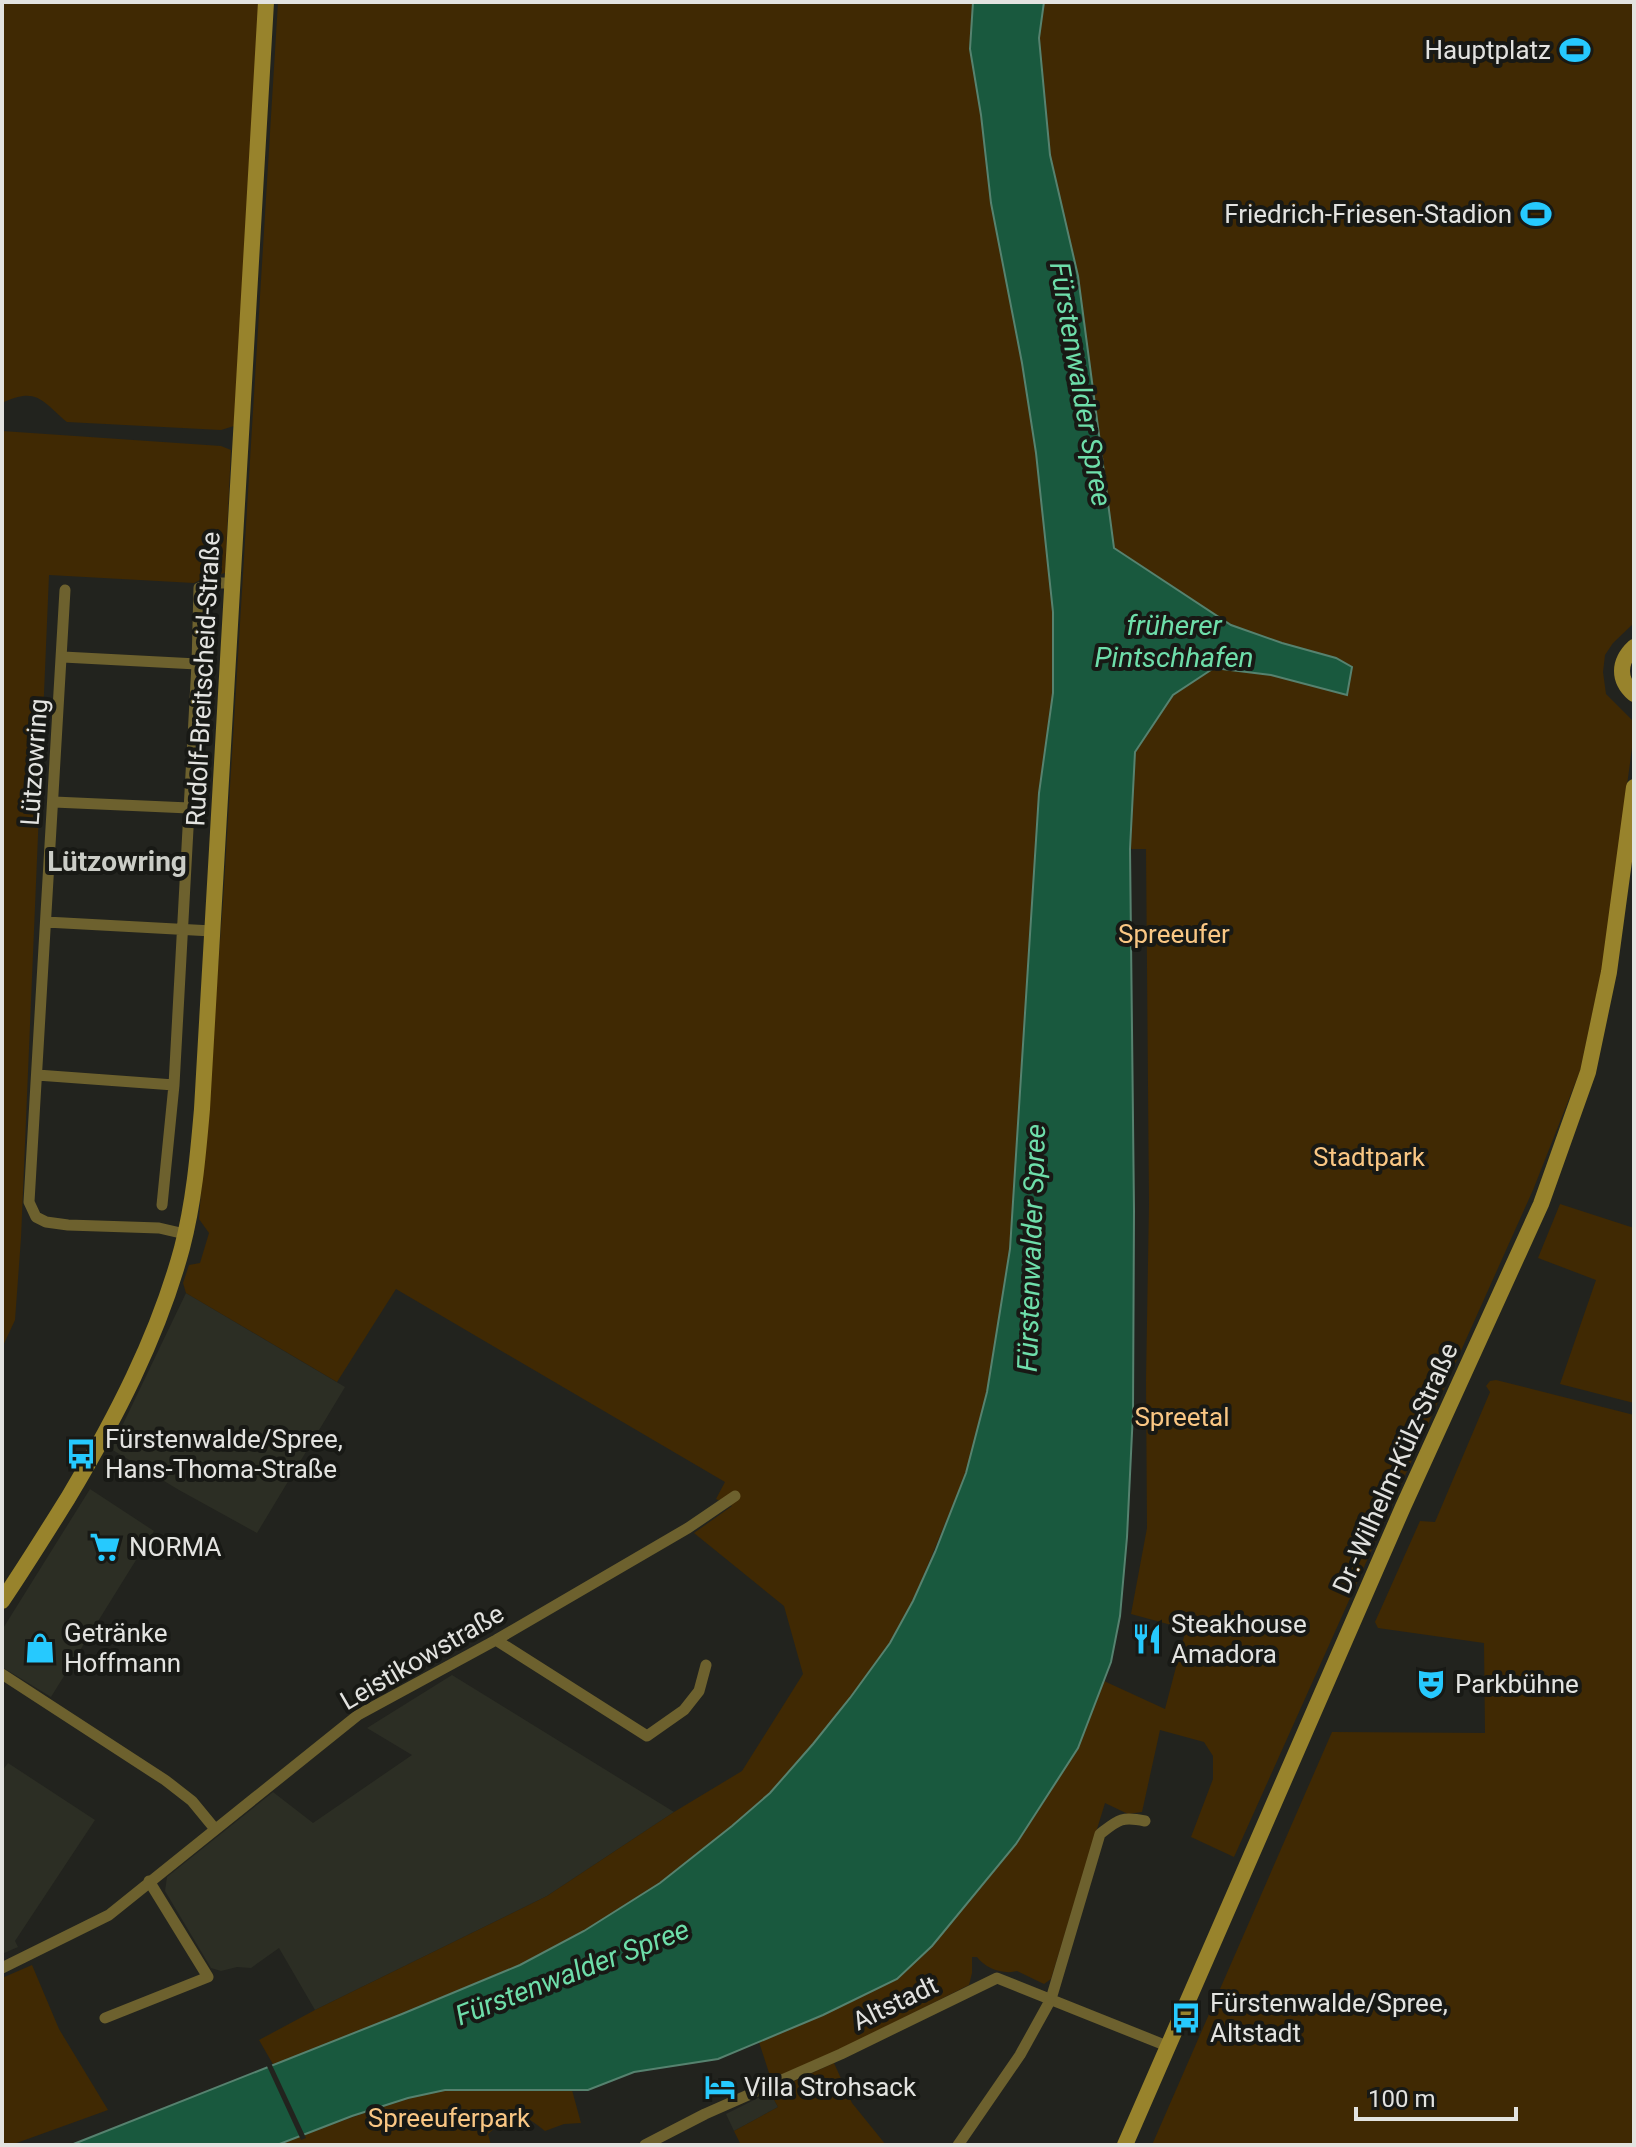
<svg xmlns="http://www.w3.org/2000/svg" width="1636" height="2147" viewBox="0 0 1636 2147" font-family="Roboto,sans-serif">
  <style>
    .built { fill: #2c2e24 }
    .green { fill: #402903 }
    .water { fill: #19593e; stroke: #56826f; stroke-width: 2 }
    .pier { fill: #22231e }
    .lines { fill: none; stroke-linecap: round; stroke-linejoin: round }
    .street { stroke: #6d612e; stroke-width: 11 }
    .secondary { stroke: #98832c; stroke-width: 16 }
    .labels { text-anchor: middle; stroke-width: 8; stroke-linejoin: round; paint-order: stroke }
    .poi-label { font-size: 26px; fill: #e3e3e0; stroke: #181915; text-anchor: start }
    .street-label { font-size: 26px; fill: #e3e3e0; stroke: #181915 }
    .park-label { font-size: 26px; fill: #fac784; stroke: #181915 }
    .water-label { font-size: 28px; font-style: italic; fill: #6edeaa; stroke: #181915 }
    .neighbourhood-label { font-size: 28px; font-weight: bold; fill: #cbcdc7; stroke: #181915 }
  </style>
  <rect width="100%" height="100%" fill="#22231e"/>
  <path class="built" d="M186,1293L345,1387L257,1533L179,1490L111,1449Z
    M90,1489L154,1531L51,1697L2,1667V1630Z
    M452,1675L674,1812L547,1896L315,2010L279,1948L251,1968L237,1967L221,1971L211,1968L165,1891L167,1877L273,1792L313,1823L412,1755L367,1728Z
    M8,1763L95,1820L15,1941L18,1947L2,1954V1771Z
    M770,2092L778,2107L734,2131L726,2114Z"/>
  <path class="green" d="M2,2H259L234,426L221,430L67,422C42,401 37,386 2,403Z
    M278,2H973L970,49L1036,453L1053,612V693L1039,793L1010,1249L987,1392L966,1473L913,1601L890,1643L850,1698L813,1744L770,1793L732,1826L660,1883L584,1931L520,1965L274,2066L259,2040L315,2010L547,1896L674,1812L742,1771L803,1674L784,1606L694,1533L732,1506L716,1499L725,1482L396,1289L337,1382L186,1293L183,1283L189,1265L200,1263L209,1233L199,1219L223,902Z
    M1044,2H1634V623L1613,643L1605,655L1603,672L1606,694L1634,722V733L1603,964L1580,1071L1533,1190L1234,1857L1191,1837L1213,1779V1756L1204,1742L1160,1730L1142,1812L1128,1814L1105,1803L1051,1979L1044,1984L1017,1971C1003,1975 985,1968 977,1957H972V1973L969,1985L839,2050L771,2079L759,2042L823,2015L932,1946L1016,1844L1078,1748L1104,1681L1165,1709L1186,1629L1131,1614L1147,1528L1146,1380L1149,1204L1146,849H1130L1135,752L1173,695L1214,668L1271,675L1346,695L1352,667L1231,625L1114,548L1078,276L1050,155L1039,38Z
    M2,431L221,446L231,450L225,573L204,578L194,583L49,575L21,1238L15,1320L2,1348Z
    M1560,1204L1634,1228V1403L1560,1384L1596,1280L1538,1258Z
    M1496,1380L1634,1415V2145H1152L1332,1732L1485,1733L1484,1643L1378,1628L1375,1622L1420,1521L1435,1522L1490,1392L1486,1386L1490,1381Z
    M32,1965L59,2029L108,2110L11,2145H2V1978Z
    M834,2063L852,2103L886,2145H741L734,2131L778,2107L770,2092Z
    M445,2089L572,2090L581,2123L564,2124L545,2131C515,2108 516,2110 488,2134L491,2145H277C333,2124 387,2103 445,2089Z"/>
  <path class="water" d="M973,2H1044L1039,38L1050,155L1078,276L1114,548L1231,625L1282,643L1336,658L1352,667L1347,695L1271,675L1214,668L1173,695L1135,752L1130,849L1134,1211L1133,1412L1127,1537L1120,1616L1111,1662L1078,1748L1016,1844L932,1946L897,1979L823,2015L718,2059L634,2072L588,2090H445L408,2098L352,2116L277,2145H71L402,2014L520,1965L584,1931L660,1883L732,1826L770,1793L813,1744L850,1698L890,1643L913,1601L935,1552L966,1473L987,1392L1010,1249L1039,793L1053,693V612L1036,453L1022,363L991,203L981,115L970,49Z"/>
  <path class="pier" d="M271,2063L272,2065L306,2138L301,2140L266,2064Z"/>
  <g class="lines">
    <path class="street" d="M65,590L29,1202L36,1217L46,1222L68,1225L159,1228L185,1234
      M63,657L197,664
      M54,802L189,808
      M46,922L212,931
      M37,1075L174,1085
      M162,1205L174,1085L197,664L199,588L215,583H232
      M496,1640L647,1736L684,1710L699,1691L706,1665
      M2,1674L165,1780L192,1801L215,1829
      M2,1968L109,1915L358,1715L496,1640L688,1528L735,1496
      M105,2018L208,1977L149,1881
      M645,2145L705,2114L841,2054L997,1978L1167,2046
      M958,2145L1020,2055L1051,1999L1100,1834C1118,1820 1121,1816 1145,1821"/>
    <path class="secondary" d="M1634,647C1618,662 1618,680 1634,694
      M2,1601C25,1567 46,1533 68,1498C115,1419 158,1337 182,1248C194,1202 198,1155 202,1109L266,2
      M1125,2145L1403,1507L1541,1204L1588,1072L1609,972L1634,787"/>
  </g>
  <defs>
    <g id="stadium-bare" transform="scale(2.4)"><path d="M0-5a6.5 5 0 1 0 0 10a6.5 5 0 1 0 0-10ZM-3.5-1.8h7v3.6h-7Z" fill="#26c9fe" stroke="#181915" stroke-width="2.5" paint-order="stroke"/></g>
    <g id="bus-bare" transform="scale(2.4)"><path d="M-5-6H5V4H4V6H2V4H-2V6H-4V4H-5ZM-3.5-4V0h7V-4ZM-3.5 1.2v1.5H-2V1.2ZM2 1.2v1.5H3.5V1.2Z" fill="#26c9fe" stroke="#181915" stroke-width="2.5" paint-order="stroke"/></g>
    <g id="supermarket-bare" transform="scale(2.4)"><path d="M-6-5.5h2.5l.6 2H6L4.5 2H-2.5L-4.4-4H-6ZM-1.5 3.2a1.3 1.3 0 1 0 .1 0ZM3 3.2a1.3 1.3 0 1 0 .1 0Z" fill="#26c9fe" stroke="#181915" stroke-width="2.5" paint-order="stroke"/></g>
    <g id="restaurant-bare" transform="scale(2.4)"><path d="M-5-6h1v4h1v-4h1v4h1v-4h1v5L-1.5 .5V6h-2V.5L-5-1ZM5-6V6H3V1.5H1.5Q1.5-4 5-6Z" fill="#26c9fe" stroke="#181915" stroke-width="2.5" paint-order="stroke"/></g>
    <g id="shop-bare" transform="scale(2.4)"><path d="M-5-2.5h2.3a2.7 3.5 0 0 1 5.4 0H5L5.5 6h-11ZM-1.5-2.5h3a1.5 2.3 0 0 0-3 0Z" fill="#26c9fe" stroke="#181915" stroke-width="2.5" paint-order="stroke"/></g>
    <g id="theatre-bare" transform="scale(2.4)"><path d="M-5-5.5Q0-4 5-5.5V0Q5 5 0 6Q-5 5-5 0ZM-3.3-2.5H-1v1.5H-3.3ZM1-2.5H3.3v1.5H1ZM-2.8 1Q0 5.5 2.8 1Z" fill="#26c9fe" stroke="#181915" stroke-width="2.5" paint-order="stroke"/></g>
    <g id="hotel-bare" transform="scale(2.4)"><path d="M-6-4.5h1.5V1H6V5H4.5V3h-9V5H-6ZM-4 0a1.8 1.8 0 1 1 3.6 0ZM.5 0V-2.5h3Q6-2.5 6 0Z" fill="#26c9fe" stroke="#181915" stroke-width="2.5" paint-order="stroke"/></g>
  </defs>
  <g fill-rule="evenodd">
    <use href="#stadium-bare" x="1575" y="50"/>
    <use href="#stadium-bare" x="1536" y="214"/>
    <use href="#bus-bare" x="81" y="1454"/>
    <use href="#supermarket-bare" x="105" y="1547"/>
    <use href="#restaurant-bare" x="1147" y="1639"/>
    <use href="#shop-bare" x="40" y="1648"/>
    <use href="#theatre-bare" x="1431" y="1684"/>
    <use href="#bus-bare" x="1186" y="2018"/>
    <use href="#hotel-bare" x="720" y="2087"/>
  </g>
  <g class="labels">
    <g class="poi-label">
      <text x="1551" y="59" text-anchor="end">Hauptplatz</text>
      <text x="1512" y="223" text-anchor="end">Friedrich-Friesen-Stadion</text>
      <text x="105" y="1448">Fürstenwalde/Spree,<tspan x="105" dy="30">Hans-Thoma-Straße</tspan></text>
      <text x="129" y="1556">NORMA</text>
      <text x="1171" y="1633">Steakhouse<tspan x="1171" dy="30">Amadora</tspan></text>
      <text x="64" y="1642">Getränke<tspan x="64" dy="30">Hoffmann</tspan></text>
      <text x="1455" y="1693">Parkbühne</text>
      <text x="1210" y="2012">Fürstenwalde/Spree,<tspan x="1210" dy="30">Altstadt</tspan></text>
      <text x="744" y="2096">Villa Strohsack</text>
    </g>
    <g class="street-label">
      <text transform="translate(203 679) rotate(-87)" y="9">Rudolf-Breitscheid-Straße</text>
      <text transform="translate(34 762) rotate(-86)" y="9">Lützowring</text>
      <text transform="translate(1395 1468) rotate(-66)" y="9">Dr.-Wilhelm-Külz-Straße</text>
      <text transform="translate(422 1657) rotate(-30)" y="9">Leistikowstraße</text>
      <text transform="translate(895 2003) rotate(-26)" y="9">Altstadt</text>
    </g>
    <g class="park-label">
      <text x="1174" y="943">Spreeufer</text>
      <text x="1369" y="1166">Stadtpark</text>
      <text x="1182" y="1426">Spreetal</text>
      <text x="449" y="2127">Spreeuferpark</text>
    </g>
    <g class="water-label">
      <text transform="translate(1081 384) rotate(80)" y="10">Fürstenwalder Spree</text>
      <text x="1174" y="635">früherer<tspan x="1174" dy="32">Pintschhafen</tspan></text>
      <text transform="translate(1031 1248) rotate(-88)" y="10">Fürstenwalder Spree</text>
      <text transform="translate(572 1972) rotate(-21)" y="10">Fürstenwalder Spree</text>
    </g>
    <g class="neighbourhood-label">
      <text x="117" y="871">Lützowring</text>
    </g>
  </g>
  <rect width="1636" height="2147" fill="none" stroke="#e3e3e0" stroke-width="8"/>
  <path d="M1356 2107v12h160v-12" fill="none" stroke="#e3e3e0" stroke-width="4"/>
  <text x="1368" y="2107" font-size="24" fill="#e3e3e0" stroke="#181915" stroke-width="6" paint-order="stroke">100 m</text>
</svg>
